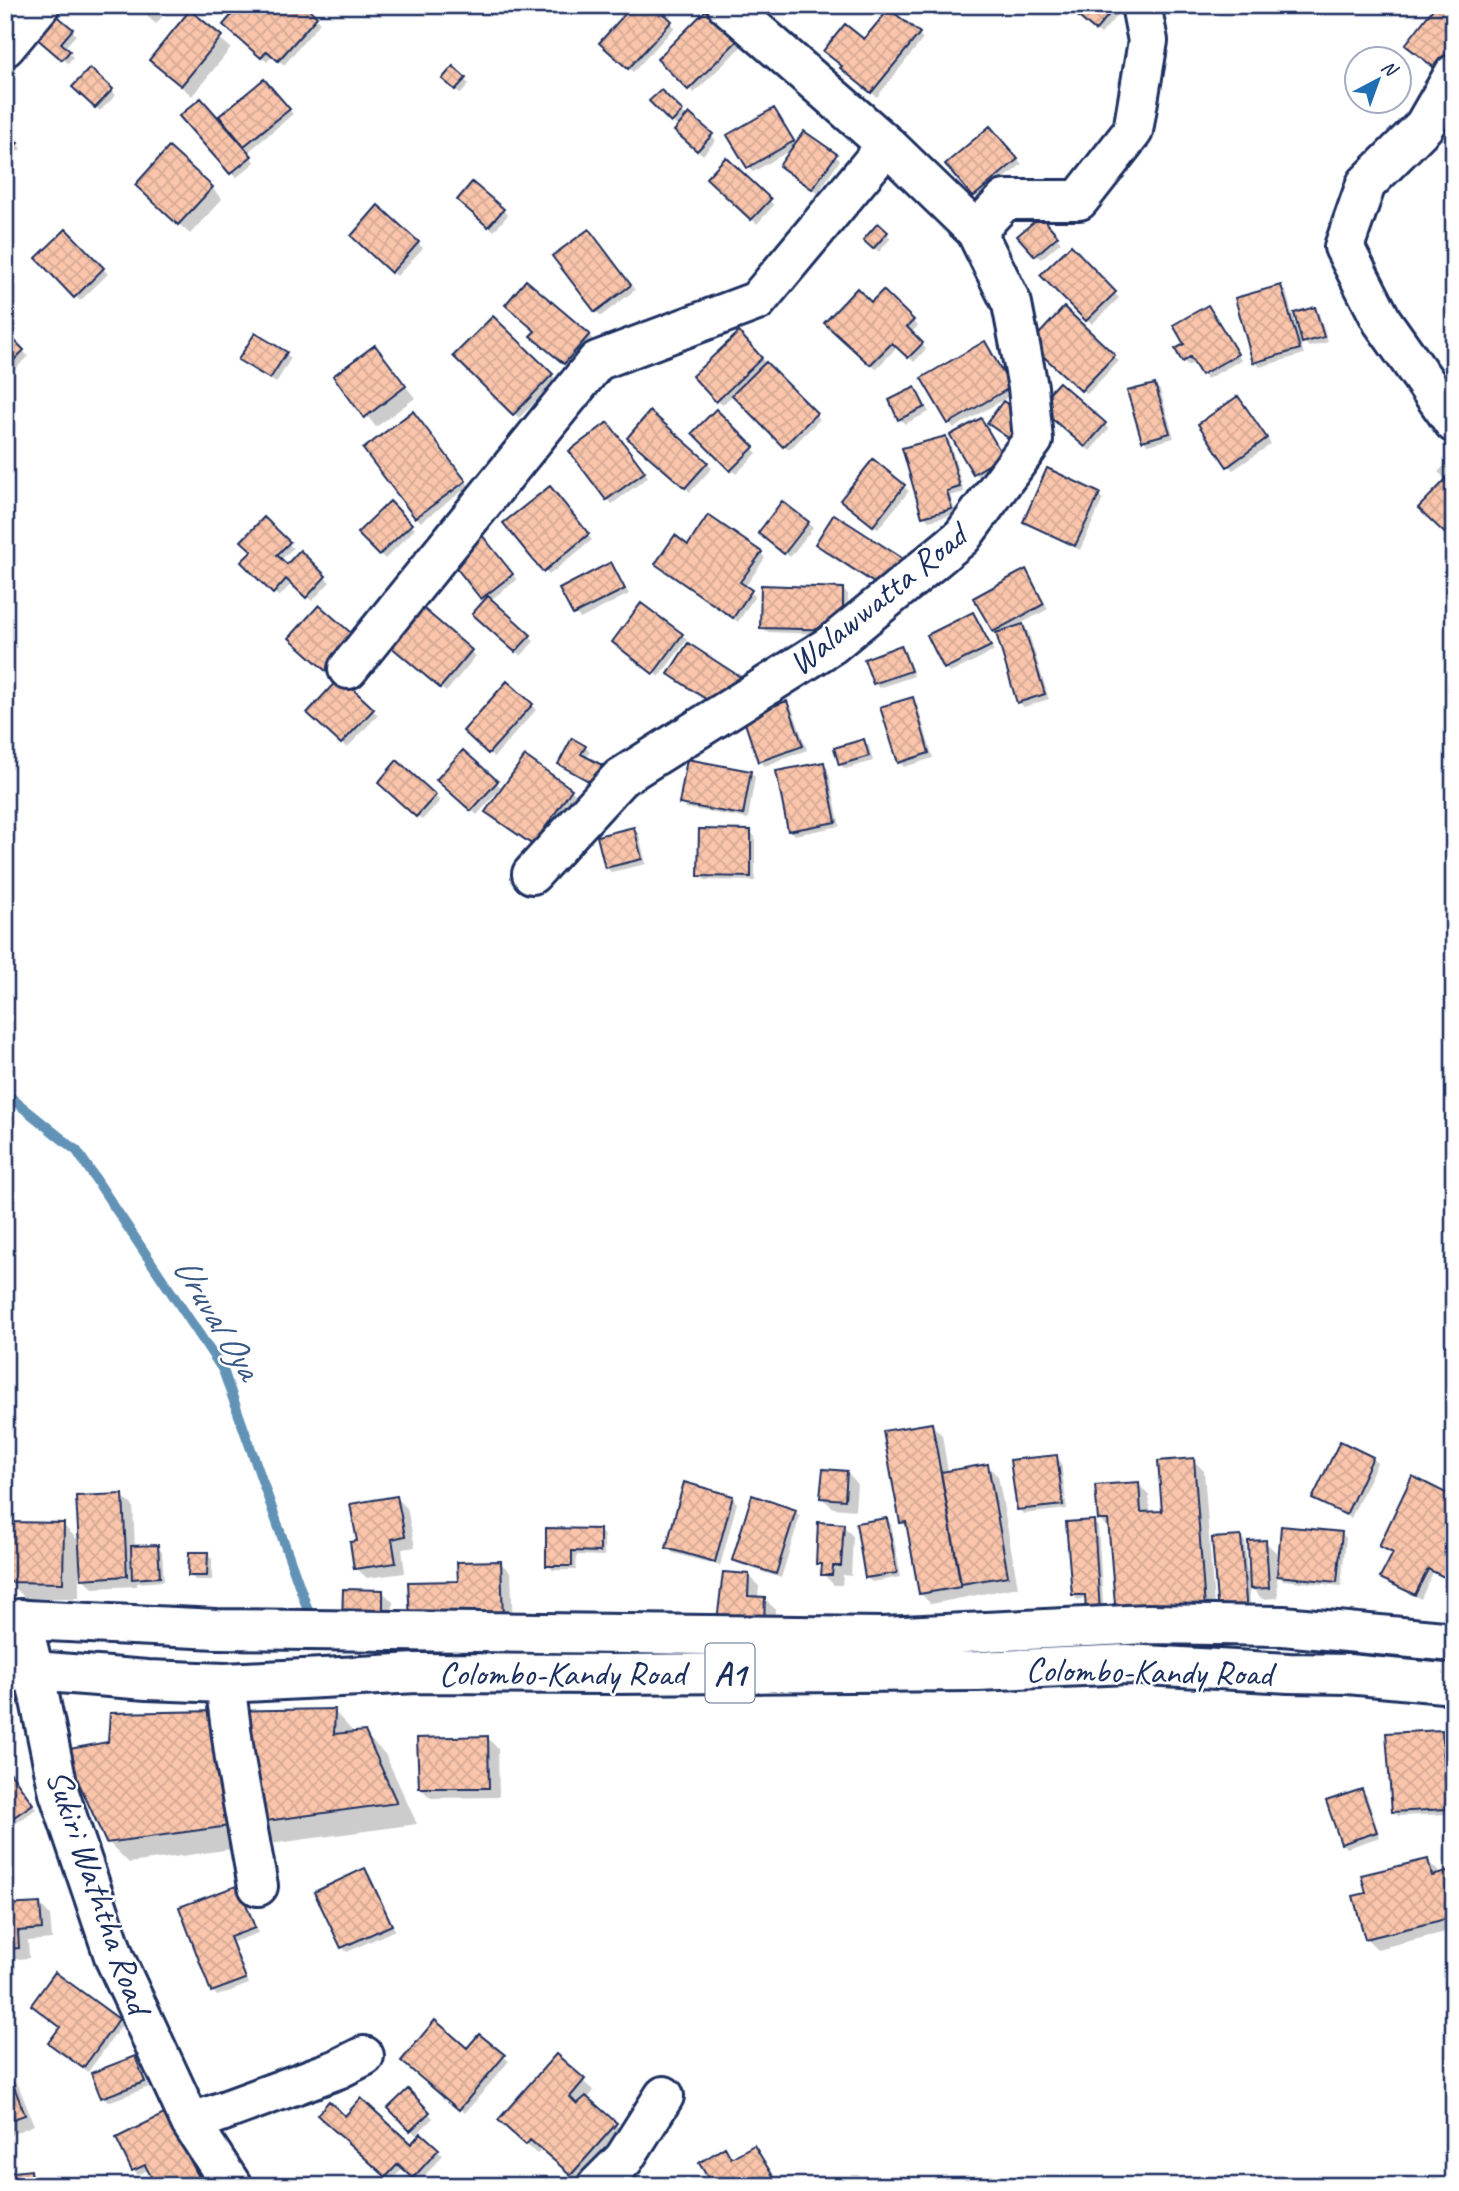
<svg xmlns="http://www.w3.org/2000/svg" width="1459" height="2191" viewBox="0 0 1459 2191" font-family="Caveat,sans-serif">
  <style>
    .shadow { fill: #0003 }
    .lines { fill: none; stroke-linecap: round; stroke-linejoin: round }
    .stream { stroke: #6293b7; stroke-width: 10 }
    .building { fill: url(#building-cross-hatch); stroke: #1b2f5e; stroke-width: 2 }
    .minor-casing { stroke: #1b2f5e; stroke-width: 44 }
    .highway-casing { stroke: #1b2f5e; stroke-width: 44 }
    .minor { stroke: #fff; stroke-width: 38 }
    .highway { stroke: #fff; stroke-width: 38 }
    .labels { text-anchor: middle; stroke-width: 5; stroke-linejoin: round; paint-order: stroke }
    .shield { fill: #fff; stroke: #5f6d8e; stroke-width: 2 }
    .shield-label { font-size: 33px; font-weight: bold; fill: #1b2f5e }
    .street-label { font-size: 35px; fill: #1b2f5e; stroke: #fff }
    .water-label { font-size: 37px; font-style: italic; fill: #385883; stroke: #fff }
  </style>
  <defs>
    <pattern id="building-cross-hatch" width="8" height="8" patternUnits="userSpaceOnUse" patternTransform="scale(1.75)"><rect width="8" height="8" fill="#fac5ab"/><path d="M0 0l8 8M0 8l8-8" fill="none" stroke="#d6aa96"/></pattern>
  </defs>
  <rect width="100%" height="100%" fill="#fff"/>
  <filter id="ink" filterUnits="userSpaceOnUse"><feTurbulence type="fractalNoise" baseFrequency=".0143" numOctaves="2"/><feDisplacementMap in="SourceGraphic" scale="14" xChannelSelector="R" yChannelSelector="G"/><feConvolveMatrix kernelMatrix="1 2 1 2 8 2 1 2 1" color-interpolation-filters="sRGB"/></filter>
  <g filter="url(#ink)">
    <path class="shadow" d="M134,5H172L156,24Z
      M242,5H313L308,11L320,23L284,65L273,55L267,62L230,29Z
      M652,5L675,27L633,72L601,43Z
      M1067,5H1126L1101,34Z
      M1182,5H1193L1189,10Z
      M707,12L742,46L694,93L659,59Z
      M190,13L231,48L192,96L162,70Z
      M72,30L76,35L64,48L73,57L68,63L43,42Z
      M919,34L923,39L877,97L847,73L865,42Z
      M453,69L469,84L461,94L444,79Z
      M90,70L116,95L100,111L75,87Z
      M264,81L293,114L247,153L255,162L236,178L182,116L218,119Z
      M661,92L687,118L689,115L716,140L703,155L681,136L679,128L652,101Z
      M774,110L796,145L835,156L840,160L818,193L786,171L794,148L753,172L748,167Z
      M5,127L21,149L5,161Z
      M995,133L1022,164L979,200L947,165Z
      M726,160L774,205L757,224L709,178Z
      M5,166L11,174L5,179Z
      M472,184L508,215L494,231L464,204Z
      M212,188L222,199L190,234L148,196Z
      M378,207L423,248L397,276L353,236Z
      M1045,223L1061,242L1041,259L1036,255Z
      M878,226L891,238L879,252L865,240Z
      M66,231L108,274L80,301L39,258Z
      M593,236L635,290L601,316L596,311Z
      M1070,248L1119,298L1092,324L1043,275Z
      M1281,287L1286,292L1304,354L1260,367L1255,362Z
      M883,292L918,326L911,333L926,349L914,362L898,346L876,369L826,323L871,305Z
      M1208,307L1241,360L1207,379L1195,362L1188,366L1184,361L1187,345Z
      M1315,309L1319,314L1328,342L1309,347L1304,342Z
      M1064,310L1119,361L1087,394L1032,344Z
      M493,318L557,380L519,418L456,356Z
      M5,333L28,356L15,369L5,359Z
      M589,335L593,340L569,368L537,340Z
      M739,335L820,419L789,450L734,394L722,405L694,376Z
      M375,347L415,398L376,427L336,376Z
      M989,348L1015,393L954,428L950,423Z
      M286,354L291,358L276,383L240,360Z
      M1155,386L1160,390L1174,438L1148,445L1143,440Z
      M915,389L929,412L905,424L900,419Z
      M1243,403L1271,444L1233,470L1229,465Z
      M1045,411L1104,424L1109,429L1090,451Z
      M716,412L757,453L736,474L694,433Z
      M650,414L712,468L690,492L634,442Z
      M418,418L469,486L421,522L416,517Z
      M981,420L1007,461L979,477L974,472Z
      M613,429L648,477L612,504L607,499Z
      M945,438L950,443L964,492L950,496L956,514L929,521L924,516Z
      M873,462L909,491L878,529L847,504Z
      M1445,465L1453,474L1447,480L1438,472Z
      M554,493L592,540L549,575L544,570Z
      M1098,495L1103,499L1080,550L1030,526L1025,521Z
      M390,504L415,529L385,559L360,533Z
      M264,519L293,548L280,561L287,567L300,553L330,582L312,601L292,583L279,597L243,562L254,551Z
      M808,523L813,528L790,557L765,537Z
      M487,542L517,580L489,601L534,641L521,656L479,619L485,602L482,598Z
      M817,544L900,559L911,570L893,597L827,554Z
      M688,547L761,554L765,558L745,587L755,596L738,622L662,568Z
      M611,564L629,594L580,619L562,590Z
      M1025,571L1048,609L1020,624L1028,631L1049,699L1024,707L1019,702L998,636L994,631Z
      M843,590L848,594L847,635L767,632L762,627Z
      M417,606L476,656L446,692L391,646Z
      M973,614L978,619L994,651L950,673L946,668Z
      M682,635L687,640L659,677L619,647Z
      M901,647L906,652L914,676L879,688L874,683Z
      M340,680L378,715L347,748L309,713Z
      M912,699L917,704L933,758L904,767L900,762Z
      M787,703L792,708L807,750L765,766L760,761Z
      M532,705L536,710L494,757L466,731Z
      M864,741L869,746L873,761L845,769L840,764Z
      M585,747L590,752L586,758L606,771L597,786L560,763Z
      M463,752L503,789L571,790L576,795L538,848L500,789L477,815L439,780Z
      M398,762L440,801L422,820L380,783Z
      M823,764L828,769L840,826L795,835L790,830Z
      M750,772L755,777L748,819L686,808L681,803Z
      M634,829L639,834L646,864L611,872L606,867Z
      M751,832L755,837V881L705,880L700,875Z
      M931,1424L942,1435L948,1472L987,1466L998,1476L1018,1587L931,1604L921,1594L909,1529L902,1522Z
      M1341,1443L1372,1459L1377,1463L1351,1518L1319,1503L1314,1498Z
      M1056,1457L1061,1462L1067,1509L1023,1514L1019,1509Z
      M1193,1460L1204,1471L1215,1619L1099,1520L1138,1484L1149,1495L1150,1513L1164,1512Z
      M847,1472L857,1483L855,1510L833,1508L822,1498Z
      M122,1496L133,1506L135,1548L157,1547L162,1552L164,1581L137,1583V1586L93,1588L82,1578V1568H79V1598H25L9,1582L63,1525L80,1542Z
      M397,1498L407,1508L415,1547L402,1549L405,1573L367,1578L356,1568Z
      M732,1498L737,1503L720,1566L673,1553L668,1548Z
      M1454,1499V1571L1449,1580L1433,1572L1421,1599L1387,1582L1382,1578L1394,1554L1381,1546Z
      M795,1511L800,1516L781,1578L739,1564L734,1560Z
      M886,1519L891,1524L901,1577L872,1582L867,1578Z
      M1093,1522L1098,1527L1104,1616L1087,1599L1078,1600L1073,1595Z
      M843,1526L853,1536L851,1576L843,1575L842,1585H834L823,1574L824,1569L818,1563Z
      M600,1531L604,1536V1556L577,1555L576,1570H553L548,1565Z
      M1341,1533L1346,1538L1341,1586L1283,1580L1277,1574L1278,1598L1262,1599L1249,1585L1251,1619L1224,1620L1240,1537L1245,1542L1247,1572H1251L1265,1542L1276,1552L1277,1568H1279Z
      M207,1554L212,1559V1580H195L190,1575Z
      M501,1563L511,1573L513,1629L460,1583Z
      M748,1576L759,1586L758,1598L765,1599L775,1609L774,1634L719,1621Z
      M345,1590L382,1591L393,1602L392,1634Z
      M334,1711L355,1734L364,1733L385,1754L417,1824L129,1863L108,1842Z
      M1441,1732L1446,1736L1451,1814L1398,1816L1394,1812Z
      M488,1738L498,1749L499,1797L431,1798L420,1788Z
      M5,1765L36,1809L11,1827L5,1820Z
      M1362,1791L1367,1796L1380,1837L1347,1848L1342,1843Z
      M5,1828L13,1835V1894L5,1893Z
      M1427,1861L1438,1871L1439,1876L1454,1872V1930L1377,1949L1366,1938L1368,1894Z
      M365,1870L370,1875L395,1930L347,1952L342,1947Z
      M243,1892L258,1933L233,1942L249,1984L217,1996L213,1991Z
      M40,1904L50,1915L52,1939L28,1941L29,1958L5,1960V1907Z
      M118,2020L122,2025L88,2072L55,2048Z
      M479,2036L509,2061L465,2113L408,2065L467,2050Z
      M556,2057L594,2091L587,2099L626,2135L582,2185L542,2150L537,2154L511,2131Z
      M134,2058L139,2063L149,2087L108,2102L103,2097Z
      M9,2076L19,2087L34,2125L5,2137V2077Z
      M408,2091L433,2118L416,2135L390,2108Z
      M320,2115L345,2118L412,2147L421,2135L443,2155L419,2182L403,2168L392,2180Z
      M170,2120L204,2186H158L150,2169L138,2175L134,2170L118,2139Z
      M30,2172L35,2176L36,2186H5Z"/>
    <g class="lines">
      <path class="stream" d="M5,1093L77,1151L223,1370L310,1616"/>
    </g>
    <path class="building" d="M240,5H305L317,17L278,61L267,51L261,58L223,25Z
      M633,5H655L672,21L628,69L599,43Z
      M1065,5H1117L1095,31Z
      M1436,5H1454V55L1440,72L1405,45Z
      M707,9L738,40L688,90L657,59Z
      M889,9L920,33L871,93L840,68L842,66L823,51L845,24L864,39Z
      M190,10L222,36L181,86L149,60Z
      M55,14L73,29L61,43L70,51L62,60L35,37Z
      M453,66L466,78L455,90L442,79Z
      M90,68L113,89L95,108L72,87Z
      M264,79L290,109L244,146L219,116Z
      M661,90L683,111L671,123L649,101Z
      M201,98L252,156L230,174L179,116Z
      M774,108L794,141L747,168L727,135Z
      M689,113L713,134L697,151L674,131Z
      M5,126L18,143L5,153Z
      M990,126L1018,159L973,197L945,164Z
      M804,131L837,154L812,189L779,166Z
      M169,147L213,187L178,225L135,185Z
      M726,157L771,199L751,220L706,178Z
      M472,182L504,209L488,227L457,200Z
      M378,205L419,242L391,273L351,236Z
      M1041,216L1058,236L1035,256L1017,236Z
      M878,223L888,232L873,249L863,240Z
      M66,229L104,268L74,298L36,258Z
      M589,229L631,285L595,312L552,256Z
      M1071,245L1116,292L1086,321L1040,275Z
      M526,280L590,334L564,364L530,336L535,331L505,305Z
      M1281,285L1300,349L1253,363L1235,298Z
      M857,288L871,302L883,290L914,320L907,327L923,343L908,358L892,343L870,365L824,323Z
      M1208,305L1238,354L1201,375L1190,357L1182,362L1175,349L1184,344L1173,325Z
      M1064,307L1115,355L1081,391L1030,344Z
      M1315,307L1324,337L1302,343L1294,313Z
      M493,316L553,374L513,415L453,356Z
      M5,331L24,350L9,365L5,362Z
      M739,332L762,358L716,402L692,376Z
      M255,333L287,352L270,379L238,360Z
      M985,341L1011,387L948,424L921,378Z
      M375,345L406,386L364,418L333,376Z
      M766,362L817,413L783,447L732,395Z
      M1059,382L1106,423L1085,447L1037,406Z
      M1155,384L1170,433L1142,441L1127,391Z
      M915,387L925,407L898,420L889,400Z
      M1238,396L1267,438L1227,467L1198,424Z
      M1003,401L1030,419L1014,442L987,423Z
      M716,409L754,447L730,471L692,433Z
      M413,411L466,481L415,518L363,449Z
      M650,411L708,462L685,488L627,438Z
      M981,418L1003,456L973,474L950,435Z
      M608,422L645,472L606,500L569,451Z
      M946,436L960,487L947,491L952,509L922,517L902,448Z
      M873,459L905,485L873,526L840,500Z
      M1047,468L1100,493L1075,546L1023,522Z
      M1454,471V542L1418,508Z
      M550,486L589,534L543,572L503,523Z
      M390,501L412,524L379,555L357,533Z
      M782,501L809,522L784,554L758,533Z
      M834,514L902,558L882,588L815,544Z
      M708,515L762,552L740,582L752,590L733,618L655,564L675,535L688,545Z
      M264,517L290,542L277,555L287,564L300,550L326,576L306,598L286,579L273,594L241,562L252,551L241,541Z
      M482,535L513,574L481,599L450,560Z
      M611,562L625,589L573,615L559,589Z
      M1026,569L1044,604L993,632L973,598Z
      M761,585L843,588V630L760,628Z
      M488,596L531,635L515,652L472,614Z
      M417,603L472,650L440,688L384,641Z
      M641,603L683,634L653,674L612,642Z
      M319,605L358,639L328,673L289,638Z
      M973,612L991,646L944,669L927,635Z
      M1023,624L1045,694L1017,703L996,633Z
      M688,643L742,678L721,709L668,674Z
      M901,645L911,671L873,684L864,659Z
      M340,677L374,709L341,744L307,713Z
      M507,681L533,704L488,754L463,731Z
      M913,697L929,753L898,763L880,707Z
      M787,701L803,746L758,762L743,717Z
      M572,738L586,746L581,754L602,765L592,783L558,764Z
      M864,739L869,756L839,765L834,748Z
      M463,750L498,781L471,811L436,780Z
      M525,756L572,789L533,845L485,812Z
      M687,759L751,771L743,815L679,804Z
      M397,760L436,795L416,817L378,783Z
      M824,762L836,822L788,831L776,771Z
      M634,827L642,859L605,868L597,836Z
      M699,829L751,830V877L698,876Z
      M932,1423L961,1587L919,1594L906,1522L900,1523L883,1431Z
      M1340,1441L1373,1457L1346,1515L1312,1499Z
      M1057,1455L1063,1505L1017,1510L1010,1460Z
      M1194,1458L1205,1609L1116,1616L1108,1520H1098L1095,1485L1139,1482L1141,1512L1162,1511L1158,1461Z
      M988,1464L1008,1576L961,1584L941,1472Z
      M823,1469L847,1471L845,1500L820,1498Z
      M1412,1476L1454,1497V1557L1444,1577L1428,1569L1415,1595L1380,1578L1393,1553L1379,1546Z
      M684,1482L733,1496L715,1562L666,1548Z
      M123,1494L127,1576L81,1579L76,1496Z
      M752,1495L796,1510L776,1574L732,1560Z
      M397,1496L405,1536L392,1539L396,1563L354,1569L350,1542L357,1541L350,1504Z
      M887,1518L897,1573L865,1578L856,1523Z
      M1094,1520L1100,1612L1086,1613L1085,1595H1072L1066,1522Z
      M8,1522L64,1523L63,1583L7,1582Z
      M818,1522L844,1524L841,1566H833L832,1575H821L822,1564H816Z
      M1281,1526L1342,1532L1337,1582L1277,1576Z
      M546,1528L600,1529V1552L572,1551V1566H546Z
      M1241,1536L1247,1614L1218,1616L1212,1538Z
      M1266,1540L1269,1588L1250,1589L1248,1541Z
      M158,1545L160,1577L132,1579L131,1546Z
      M189,1552H208L207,1576H188Z
      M501,1561L503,1619L410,1621L408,1582L458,1581L457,1562Z
      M723,1572L749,1574L748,1596L765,1597L764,1624L717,1621Z
      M343,1589L383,1590V1625L342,1623Z
      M335,1709L334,1734L365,1731L397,1803L106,1843L64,1750L108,1742L110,1713Z
      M1442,1730L1447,1809L1392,1812L1386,1733Z
      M488,1736L489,1788H419L417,1738Z
      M5,1765L33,1804L5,1823Z
      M1362,1789L1377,1832L1341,1844L1326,1801Z
      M1428,1859L1432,1876L1454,1870V1917L1365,1939L1353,1896L1366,1893L1361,1875Z
      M365,1868L392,1925L341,1948L314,1892Z
      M239,1885L255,1928L230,1937L246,1979L211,1992L179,1907Z
      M40,1903L42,1929L18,1931L19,1948L5,1949V1905Z
      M55,1972L119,2019L83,2068L48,2043L60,2027L31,2005Z
      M435,2020L467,2048L479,2034L505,2055L459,2110L401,2061Z
      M556,2054L585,2079L570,2097L577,2104L586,2096L617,2123L571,2175L530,2140L526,2145L498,2120Z
      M135,2056L145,2082L101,2098L91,2073Z
      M9,2074L25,2115L5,2122V2075Z
      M408,2089L430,2112L410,2131L388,2108Z
      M361,2098L411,2144L421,2133L439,2149L413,2178L398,2164L386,2177L317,2115L329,2101L345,2116Z
      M166,2113L202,2183L196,2186H156L145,2165L132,2171L116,2138Z
      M754,2145L779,2186H713L699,2163L725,2147L731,2158Z
      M31,2170L33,2186H5V2173Z"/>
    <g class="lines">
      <g class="minor-casing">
        <path id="minor" d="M5,47L40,5
          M1454,74L1424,126L1366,184L1344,247L1382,321L1454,423
          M976,231L1005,200H1079L1133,131L1148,41L1141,5
          M348,669L597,361L757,301L887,145
          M532,874L620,778L831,645L962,537L1033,440L1028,387L1012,304L976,231L887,145L727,5
          M21,1619L34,1671L59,1793L115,1959L191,2123L232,2186
          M225,1683L235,1759L258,1886
          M191,2123L338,2069L364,2056
          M597,2186L624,2159L664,2096"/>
      </g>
      <g class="highway-casing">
        <path id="highway" d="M5,1619L217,1629L883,1637L1148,1624L1283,1626L1454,1642
          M5,1672L34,1671L147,1680L225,1683L417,1673L612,1674L978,1671L1127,1664L1289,1673L1348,1674L1454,1684"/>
      </g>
      <use href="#minor" class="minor"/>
      <use href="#highway" class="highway"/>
    </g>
  </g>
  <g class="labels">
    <rect class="shield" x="705.5" y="1643.5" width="49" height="59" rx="5"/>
    <g class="shield-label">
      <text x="730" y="1685">A1</text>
    </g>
    <g class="street-label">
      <text transform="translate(877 599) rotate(-39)" y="12">Walawwatta Road</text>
      <text transform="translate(1149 1671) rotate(1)" y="12">Colombo-Kandy Road</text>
      <text x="562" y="1685">Colombo-Kandy Road</text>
      <text transform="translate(99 1891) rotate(71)" y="12">Sukiri Waththa Road</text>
    </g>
    <g class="water-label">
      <text transform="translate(218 1317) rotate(59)" y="13">Uruval Oya</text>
    </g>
  </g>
  <rect width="1459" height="2191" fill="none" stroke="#fff" stroke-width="28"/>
  <rect x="14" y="14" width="1431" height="2163" fill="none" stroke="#1b2f5e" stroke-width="2.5" filter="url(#ink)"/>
  <g transform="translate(1378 80) rotate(41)"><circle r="33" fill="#ffffff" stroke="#a4acbf" stroke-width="2"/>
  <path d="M0-5L12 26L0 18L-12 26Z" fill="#1f6fb2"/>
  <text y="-10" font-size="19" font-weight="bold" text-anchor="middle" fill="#1b2f5e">N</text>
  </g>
</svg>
